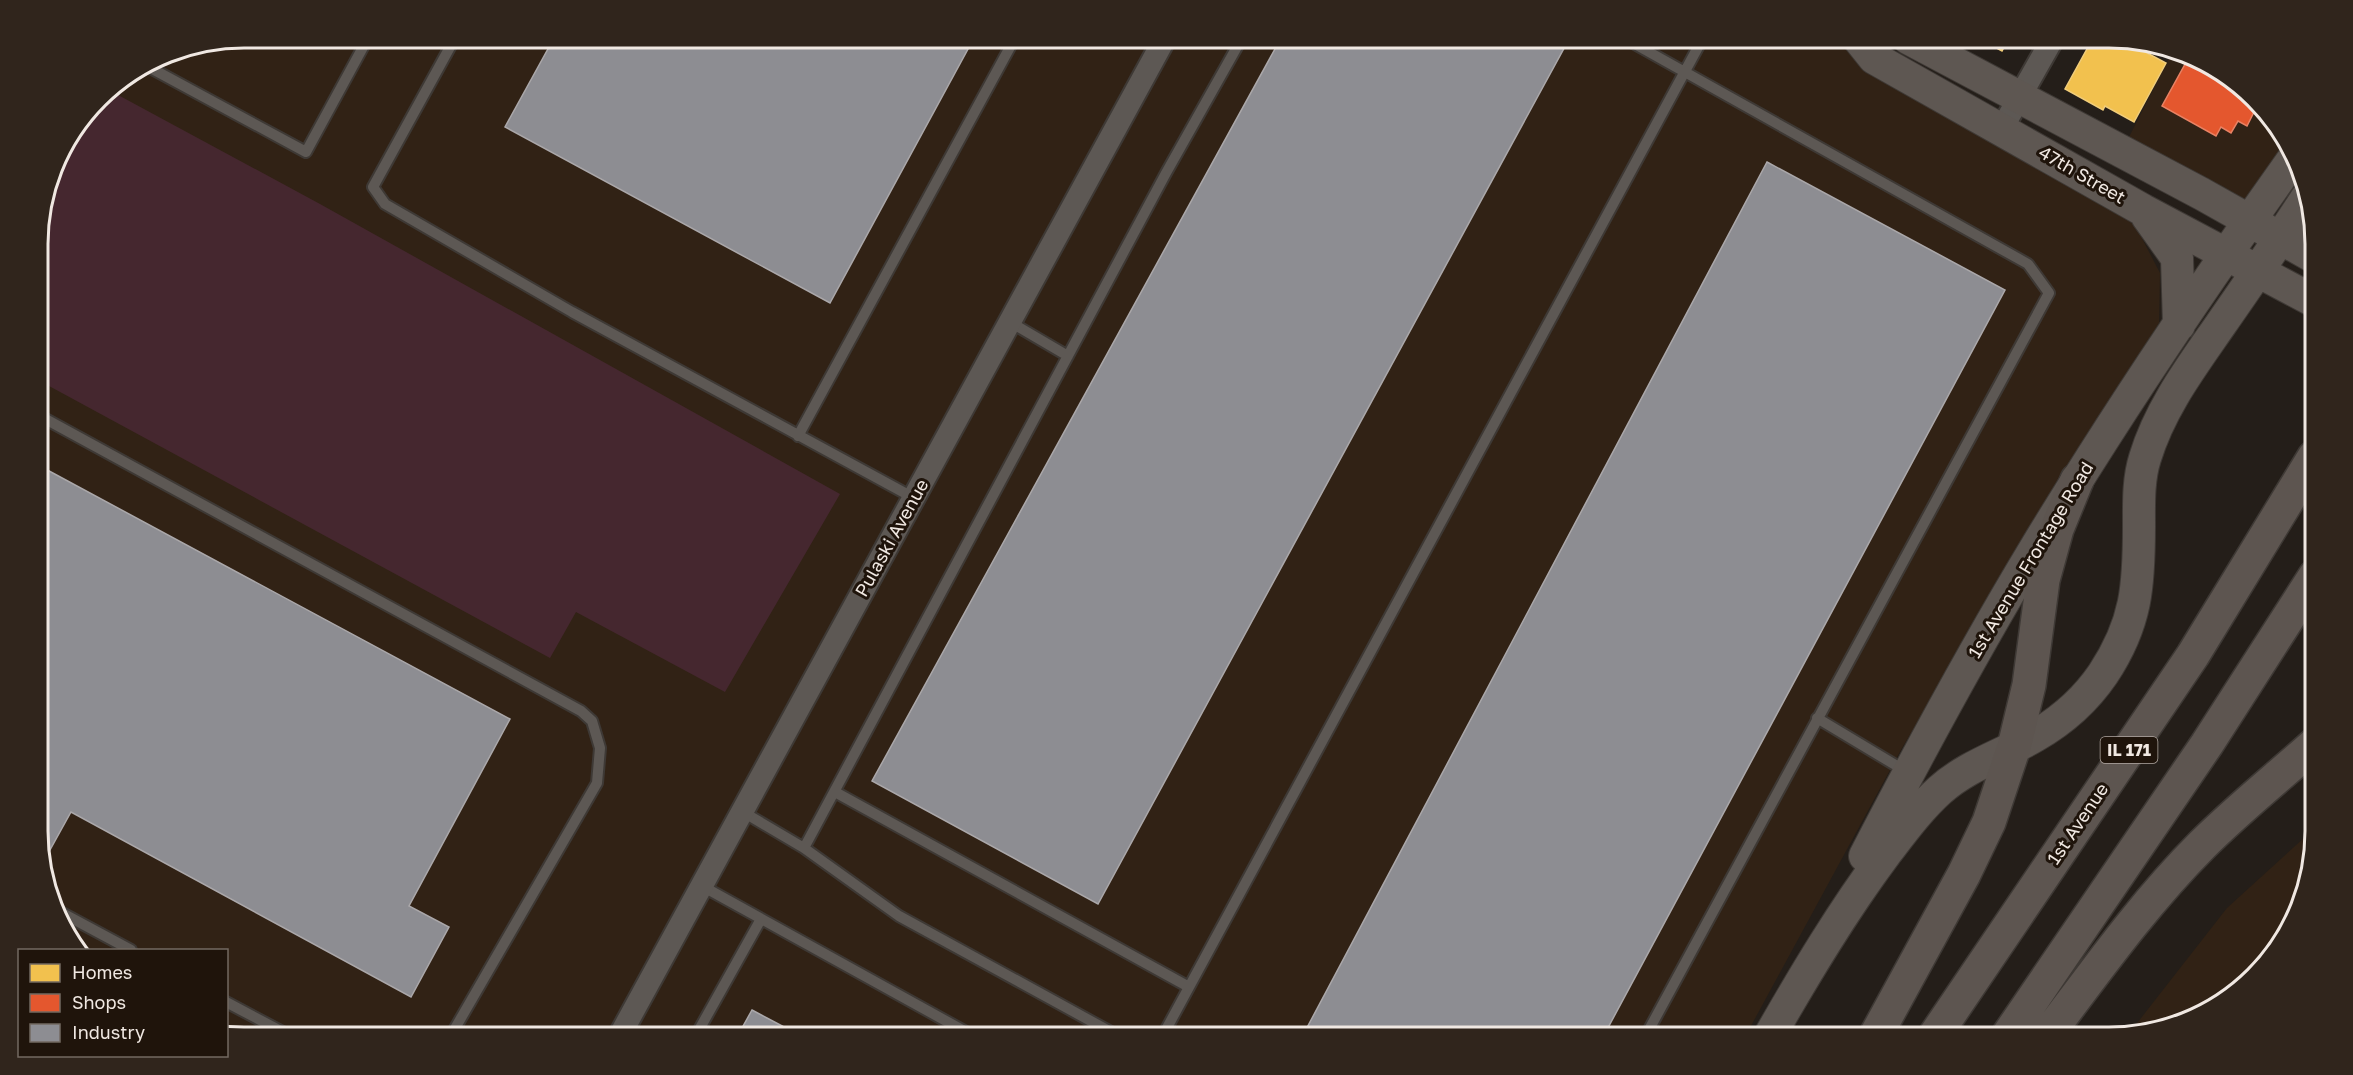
<svg xmlns="http://www.w3.org/2000/svg" width="2353" height="1075" viewBox="0 0 2353 1075" font-family="'Golos Text',sans-serif">
  <style>
    .built { fill: #312215 }
    .green { fill: #45272f }
    .homes { fill: #f2c14e; stroke: #f1cd7a; stroke-width: 1.5 }
    .shops { fill: #e4572e; stroke: #e88264; stroke-width: 1.5 }
    .industry { fill: #8d8d92; stroke: #aba8aa; stroke-width: 1.5 }
    .lines { fill: none; stroke-linecap: round; stroke-linejoin: round }
    .lane-casing { stroke: #3e3935; stroke-width: 14 }
    .street-casing { stroke: #3e3935; stroke-width: 26 }
    .secondary-casing { stroke: #3e3935; stroke-width: 34 }
    .primary-casing { stroke: #3e3935; stroke-width: 36 }
    .lane { stroke: #5d5854; stroke-width: 10 }
    .street { stroke: #5d5854; stroke-width: 22 }
    .secondary { stroke: #5e5752; stroke-width: 32 }
    .primary { stroke: #5d5550; stroke-width: 33 }
    .labels { text-anchor: middle; stroke-width: 6; stroke-linejoin: round; paint-order: stroke }
    .shield { fill: #1f140b; stroke: #b1a8a2; stroke-width: 1.5 }
    .shield-label { font-size: 16px; font-weight: bold; fill: #f0e8e2 }
    .street-label { font-size: 18px; fill: #f0e8e2; stroke: #1f140b }
    .rim { fill: none; stroke: #f0e8e2; stroke-width: 3 }
  </style>
  <rect width="100%" height="100%" fill="#241e19"/>
  <path class="built" d="M244,38H1834L2134,223L2160,273L2159,323L1902,748L1745,1037H244L227,1034L226,950H77L39,858L38,230L59,152L108,89L165,53Z
    M2173,50L2188,53L2273,118L2288,154L2247,213L2125,145Z
    M2315,828L2300,910L2273,957L2224,1003L2127,1036L2227,908Z"/>
  <path class="green" d="M107,89L320,204L840,494L725,692L576,612L550,658L38,380V230L59,152Z"/>
  <path class="homes" d="M1978,38H2009L2002,51Z
    M2093,38L2125,41L2166,63L2134,122L2105,106L2103,110L2065,89Z"/>
  <path class="shops" d="M2189,57L2203,64L2257,106L2247,126L2238,121L2231,133L2221,127L2216,136L2162,106Z"/>
  <path class="industry" d="M554,38H974L830,303L505,127Z
    M1281,38H1562L1568,41L1098,904L872,781Z
    M1767,162L2005,290L1603,1037H1302Z
    M38,465L510,719L409,906L449,927L411,997L71,812L45,859L39,855Z
    M752,1010L803,1037H737Z"/>
  <g class="lines">
    <g class="lane-casing">
      <path id="lane" d="M455,38L373,187L385,204L572,312L914,498
        M1624,38L2028,264L2049,293L1645,1037
        M145,65L306,152L368,38
        M1010,322L1068,356
        M38,415L581,711L592,721L600,748L597,783L450,1037
        M798,436L1015,38
        M1817,718L1907,772
        M835,792L1189,987
        M743,812L804,848L899,916L1120,1037
        M804,848L1166,173L1242,38
        M702,886L975,1037
        M62,913L131,950
        M226,1002L292,1037
        M695,1037L761,919
        M1162,1037L1703,38"/>
    </g>
    <g class="street-casing">
      <path id="street" d="M2001,130L2053,38
        M619,1037L1165,38"/>
    </g>
    <g class="secondary-casing">
      <path id="secondary" d="M1858,38L1874,58L2143,210L2314,301
        M1908,38L2202,194L2314,257
        M2147,216L2177,258L2179,325
        M1865,856C1919,752 1975,648 2036,547C2116,415 2202,287 2291,162
        M1769,1037C1805,974 1842,912 1886,853C1903,831 1919,809 1940,790C1968,765 2003,755 2035,736C2061,721 2086,699 2103,674C2137,623 2139,585 2139,526C2139,504 2138,480 2145,458C2160,408 2192,366 2221,324C2250,282 2279,241 2306,199"/>
    </g>
    <g class="primary-casing">
      <path id="primary" d="M1875,1037L1964,874L1989,822L2014,747L2029,685L2043,580L2057,529L2077,480
        M1934,1037L2193,655L2314,457
        M2007,1037L2207,744L2315,576
        M2046,1037C2095,972 2144,903 2202,845C2238,809 2277,778 2315,744"/>
    </g>
    <use href="#lane" class="lane"/>
    <use href="#street" class="street"/>
    <use href="#secondary" class="secondary"/>
    <use href="#primary" class="primary"/>
  </g>
  <g class="labels">
    <rect class="shield" x="2100.5" y="737" width="57" height="26" rx="4.5"/>
    <g class="shield-label">
      <text x="2129" y="756">IL 171</text>
    </g>
    <g class="street-label">
      <text transform="translate(2082 175) rotate(30)" y="6">47th Street</text>
      <text transform="translate(892 538) rotate(-61)" y="6">Pulaski Avenue</text>
      <text transform="translate(2031 560) rotate(-59)" y="6">1st Avenue Frontage Road</text>
      <text transform="translate(2078 824) rotate(-56)" y="6">1st Avenue</text>
    </g>
  </g>
  <path d="M0 0H2353V1075H0ZM244 48H2109A196 196 0 0 1 2305 244V831A196 196 0 0 1 2109 1027H244A196 196 0 0 1 48 831V244A196 196 0 0 1 244 48Z" fill="#30251c" fill-rule="evenodd"/>
  <path class="rim" d="M244 48H2109A196 196 0 0 1 2305 244V831A196 196 0 0 1 2109 1027H244A196 196 0 0 1 48 831V244A196 196 0 0 1 244 48Z"/>
  <rect x="18" y="949" width="210" height="108" fill="#1f140b" stroke="#736961" stroke-width="1.5"/>
  <rect x="30" y="964" width="30" height="18" fill="#f2c14e" stroke="#736961" stroke-width="1.5"/>
  <text x="72" y="979" font-size="18" fill="#f0e8e2">Homes</text>
  <rect x="30" y="994" width="30" height="18" fill="#e4572e" stroke="#736961" stroke-width="1.5"/>
  <text x="72" y="1009" font-size="18" fill="#f0e8e2">Shops</text>
  <rect x="30" y="1024" width="30" height="18" fill="#8d8d92" stroke="#736961" stroke-width="1.5"/>
  <text x="72" y="1039" font-size="18" fill="#f0e8e2">Industry</text>
</svg>
